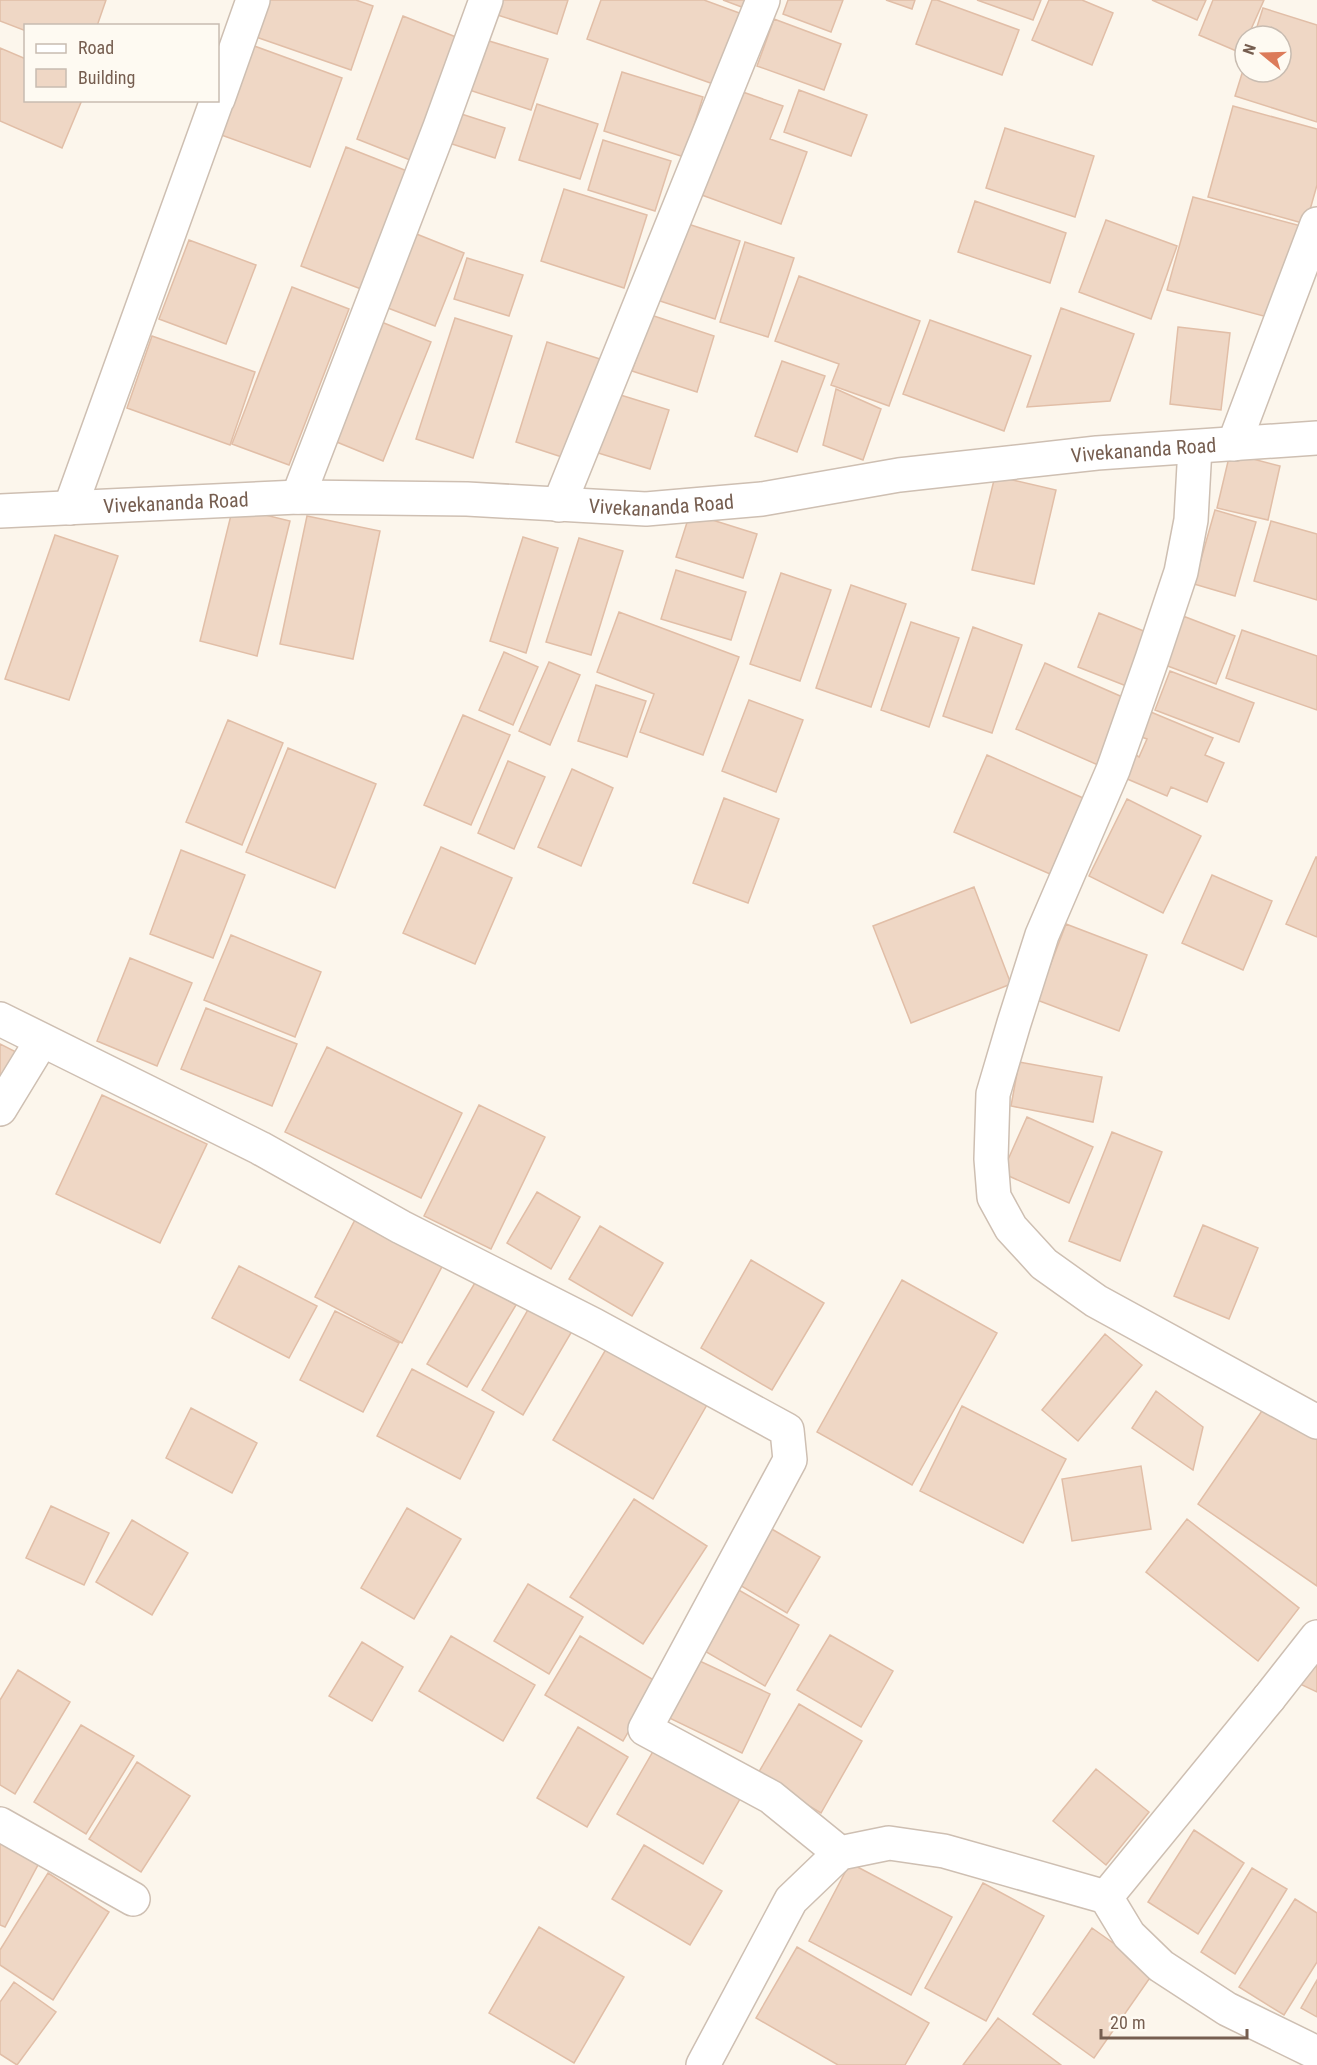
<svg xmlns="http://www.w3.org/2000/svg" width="1317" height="2065" viewBox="0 0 1317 2065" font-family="'Roboto Condensed',sans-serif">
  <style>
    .building { fill: #efd7c5; stroke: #e1bea7; stroke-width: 1.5 }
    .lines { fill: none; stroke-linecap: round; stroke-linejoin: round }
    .minor-casing { stroke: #cebfb2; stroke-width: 36 }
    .tertiary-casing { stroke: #cebfb2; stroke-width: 36 }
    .minor { stroke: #fff; stroke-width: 33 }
    .tertiary { stroke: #fff; stroke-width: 33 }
    .labels { text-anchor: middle; stroke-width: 6; stroke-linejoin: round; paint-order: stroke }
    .street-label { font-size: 20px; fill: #765e50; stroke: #fefaf2 }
  </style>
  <rect width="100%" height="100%" fill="#fcf6ec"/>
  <path class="building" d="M0,0H106L97,26H26V31L0,21Z
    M269,0H356L373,6L351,70L256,37Z
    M491,0H568L557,34L488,12Z
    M601,0H704L742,14L716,85L587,39Z
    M723,0H760L755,12Z
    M788,0H843L831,32L783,14Z
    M886,0H915L912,9Z
    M932,0H937L1019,30L1002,75L916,44Z
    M977,0H1041L1033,20Z
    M1049,0H1082L1113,13L1092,65L1032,40Z
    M1152,0H1206L1197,20Z
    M1213,0H1264L1248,36H1245V44L1241,53L1199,35Z
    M1263,8L1317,25V122L1235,96L1245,64V72H1281V36H1254Z
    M403,16L461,39L415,162L357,139Z
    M774,19L841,44L824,90L757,66Z
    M476,37L548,59L531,110L460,87Z
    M246,43L342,78L310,167L213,132Z
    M0,48L26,59V100H82L62,148L0,121Z
    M622,72L703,97L684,157L604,131Z
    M737,90L783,106L770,139L807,152L781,224L699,194Z
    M799,90L867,115L851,156L784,132Z
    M537,104L598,124L580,179L519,160Z
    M1233,106L1317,129V185L1306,224L1208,197Z
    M452,111L505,128L495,158L443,141Z
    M1005,128L1094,156L1075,217L986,188Z
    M603,140L671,161L655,211L588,190Z
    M346,147L407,171L361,289L301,266Z
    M564,189L647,215L624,288L541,261Z
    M1193,197L1301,226L1275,319L1167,290Z
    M975,201L1066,233L1050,283L958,252Z
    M1106,220L1177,246L1151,319L1079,292Z
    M682,222L740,241L715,319L657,300Z
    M409,231L464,253L435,326L380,305Z
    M189,240L256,265L226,344L159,319Z
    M745,242L794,258L768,337L720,322Z
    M467,258L523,275L509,316L454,299Z
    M799,276L920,321L889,406L831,385L839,364L775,341Z
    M292,287L349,309L289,465L232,444Z
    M1061,308L1134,334L1110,401L1027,407Z
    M651,315L714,336L697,392L632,371Z
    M455,318L512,336L473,458L416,439Z
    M374,319L431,342L383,461L327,438Z
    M930,320L1031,356L1004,431L903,394Z
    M1178,327L1230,333L1221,410L1170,404Z
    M152,336L255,372L230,445L127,408Z
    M547,342L600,359L568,459L516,442Z
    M782,361L825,376L797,452L755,436Z
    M836,389L881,409L863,460L823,445Z
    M614,393L669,410L650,469L595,452Z
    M1230,453L1280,466L1268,520L1217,508Z
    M995,476L1056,490L1034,584L972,570Z
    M233,507L290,521L257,656L200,641Z
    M1215,510L1256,522L1235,596L1194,584Z
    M690,513L757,534L743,578L676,557Z
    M307,516L380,531L353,659L280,644Z
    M1271,521L1317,534V600L1254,581Z
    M55,535L118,556L69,700L5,679Z
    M523,537L558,548L526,653L490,641Z
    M579,538L623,551L591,655L546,642Z
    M676,570L746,592L731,640L661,619Z
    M781,573L831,590L800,681L750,664Z
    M851,585L906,604L871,707L816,688Z
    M619,612L739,657L703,755L640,732L654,694L597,672Z
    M1099,613L1156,636L1134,689L1078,667Z
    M1183,616L1235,636L1216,684L1165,665Z
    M911,622L959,638L929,727L881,710Z
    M973,627L1022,645L992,733L943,716Z
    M1242,630L1317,656V710L1226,678Z
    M504,652L538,667L513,725L479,710Z
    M549,662L580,675L550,745L519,731Z
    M1045,663L1127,699L1098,765L1016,729Z
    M1170,671L1254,703L1239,742L1155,710Z
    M596,685L646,701L627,757L578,741Z
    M749,700L803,720L776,792L722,771Z
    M1146,710L1213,738L1205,755L1224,763L1207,802L1171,787L1167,796L1125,778L1135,754L1139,757L1147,739L1136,735Z
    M463,715L510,735L471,825L424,805Z
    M228,720L283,743L242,845L186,822Z
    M288,748L376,784L335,888L246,852Z
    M987,755L1083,798L1050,874L954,832Z
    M508,761L545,777L514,849L478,833Z
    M572,769L613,788L581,866L538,847Z
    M724,798L779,819L748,903L693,883Z
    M1127,799L1201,836L1163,913L1089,876Z
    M441,847L512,878L475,964L403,933Z
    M181,850L245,875L213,958L150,934Z
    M1316,857H1317V937L1286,924Z
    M1212,875L1272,901L1243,970L1182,943Z
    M974,887L1011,984L911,1023L873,926Z
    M1066,924L1147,955L1119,1031L1037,1000Z
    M231,935L321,972L295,1037L204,1000Z
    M130,958L192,983L157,1066L97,1041Z
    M206,1008L297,1044L272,1106L181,1069Z
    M0,1044L18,1053L0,1081Z
    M327,1047L462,1113L421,1198L285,1132Z
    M1019,1062L1102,1077L1093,1122L1011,1106Z
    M102,1095L207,1144L160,1243L56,1194Z
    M479,1105L545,1137L491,1249L424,1216Z
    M1027,1117L1093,1147L1069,1203L1002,1173Z
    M1112,1132L1162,1152L1120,1261L1069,1241Z
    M537,1192L580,1217L551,1269L507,1243Z
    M358,1214L446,1259L402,1343L315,1297Z
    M1203,1225L1258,1248L1229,1319L1174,1296Z
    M600,1226L663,1263L632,1316L569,1279Z
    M751,1260L824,1303L772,1390L701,1348Z
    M239,1266L317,1306L289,1358L212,1318Z
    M902,1280L997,1333L912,1485L817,1432Z
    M476,1281L516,1305L467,1387L427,1364Z
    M533,1301L575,1326L523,1415L482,1390Z
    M335,1311L399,1343L363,1412L300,1380Z
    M1105,1334L1142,1365L1078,1441L1042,1410Z
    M609,1344L708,1403L653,1499L553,1440Z
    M412,1369L494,1412L460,1479L377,1436Z
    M1156,1391L1203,1427L1193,1470L1132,1428Z
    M1266,1405L1317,1439V1586L1198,1504Z
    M962,1406L1066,1459L1023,1543L920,1491Z
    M191,1408L257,1443L232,1493L166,1458Z
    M1141,1466L1151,1529L1072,1541L1062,1479Z
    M634,1499L707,1546L643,1644L570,1597Z
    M51,1506L109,1533L84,1585L26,1558Z
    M407,1508L461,1539L414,1619L361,1588Z
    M1187,1519L1299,1608L1258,1661L1146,1572Z
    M132,1520L188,1553L152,1615L96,1582Z
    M770,1528L820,1557L787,1613L738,1584Z
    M528,1584L583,1617L549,1674L494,1641Z
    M730,1585L799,1625L765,1686L696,1646Z
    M830,1635L893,1671L861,1727L797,1690Z
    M451,1636L535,1685L503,1741L419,1691Z
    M580,1636L657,1682L623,1741L545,1695Z
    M362,1642L403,1667L372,1721L329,1696Z
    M689,1656L770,1694L742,1753L661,1714Z
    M1312,1663L1317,1664V1692L1300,1684Z
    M18,1670L70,1702L15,1794L0,1785V1700Z
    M799,1704L862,1741L821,1813L757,1775Z
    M81,1725L134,1756L86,1834L34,1802Z
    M578,1727L628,1757L587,1827L537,1798Z
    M659,1741L744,1792L703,1864L617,1814Z
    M137,1762L190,1796L141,1872L89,1839Z
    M1096,1769L1149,1812L1106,1865L1053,1821Z
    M1194,1830L1244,1863L1198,1934L1148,1902Z
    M0,1842L39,1863L5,1927L0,1925Z
    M644,1845L722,1891L690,1945L612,1899Z
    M850,1863L952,1917L911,1995L809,1941Z
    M1252,1868L1287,1889L1235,1974L1201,1952Z
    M48,1873L109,1912L53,2000L0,1965V1950Z
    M983,1883L1044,1916L986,2021L925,1988Z
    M1295,1899L1317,1913V1962L1284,2015L1239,1987Z
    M539,1927L624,1977L574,2063L489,2013Z
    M1092,1928L1154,1972L1094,2058L1033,2014Z
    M797,1947L929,2023L905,2065H838L756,2018Z
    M1317,1980V2017L1301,2008Z
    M14,1982L56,2012L17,2065L0,2054V2002Z
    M998,2018L1061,2065H963Z"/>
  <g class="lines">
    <g class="minor-casing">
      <path id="minor" d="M218,99L253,0
        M1234,444L1317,224
        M1195,447L1191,520L1181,572L1152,659L1113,770L1042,935L1014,1023L993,1094L991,1159L994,1197L1011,1228L1044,1264L1096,1301L1317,1422
        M298,497L440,127L486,0
        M559,505L763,0
        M70,508L217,100
        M0,1019L260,1148L401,1227L594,1325L787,1430L790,1460L645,1729L771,1797L840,1853
        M0,1109L42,1040
        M1269,1698L1106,1897L1129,1935L1161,1966L1227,2009L1317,2053
        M0,1824L133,1899
        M703,2065L791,1900L840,1853L889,1843L944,1851L1106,1897"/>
    </g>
    <g class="tertiary-casing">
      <g id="tertiary">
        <path id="s1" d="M0,511L298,497L467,499L646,509L762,499L899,475L1097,453L1317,438"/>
        <path d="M1269,1698L1317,1637"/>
      </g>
    </g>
    <use href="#minor" class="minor"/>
    <use href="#tertiary" class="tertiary"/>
  </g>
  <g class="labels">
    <g class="street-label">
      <text dy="7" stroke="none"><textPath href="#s1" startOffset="1148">Vivekananda Road</textPath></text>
      <text dy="7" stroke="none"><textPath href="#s1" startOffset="176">Vivekananda Road</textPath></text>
      <text dy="7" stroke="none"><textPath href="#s1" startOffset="662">Vivekananda Road</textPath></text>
    </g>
  </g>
  <rect x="24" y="24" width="195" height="78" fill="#fefaf2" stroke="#c8bcb1" stroke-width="1.5"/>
  <rect x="36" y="44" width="30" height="9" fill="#ffffff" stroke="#c8bcb1" stroke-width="1.5"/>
  <text x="78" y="54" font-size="18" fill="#765e50">Road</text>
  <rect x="36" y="69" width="30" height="18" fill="#efd7c5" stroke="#c8bcb1" stroke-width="1.5"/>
  <text x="78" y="84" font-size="18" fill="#765e50">Building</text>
  <g transform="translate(1263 54) rotate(289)"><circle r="28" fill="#fefaf2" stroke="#c8bcb1" stroke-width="1.5"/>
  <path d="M0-4.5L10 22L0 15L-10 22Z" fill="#dc7b5a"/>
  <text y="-9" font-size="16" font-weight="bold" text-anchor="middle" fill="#765e50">N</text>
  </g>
  <path d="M1101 2029v9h146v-9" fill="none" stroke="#765e50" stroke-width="3"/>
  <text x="1110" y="2029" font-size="18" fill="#765e50" stroke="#fefaf2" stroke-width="4.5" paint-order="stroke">20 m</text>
</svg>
